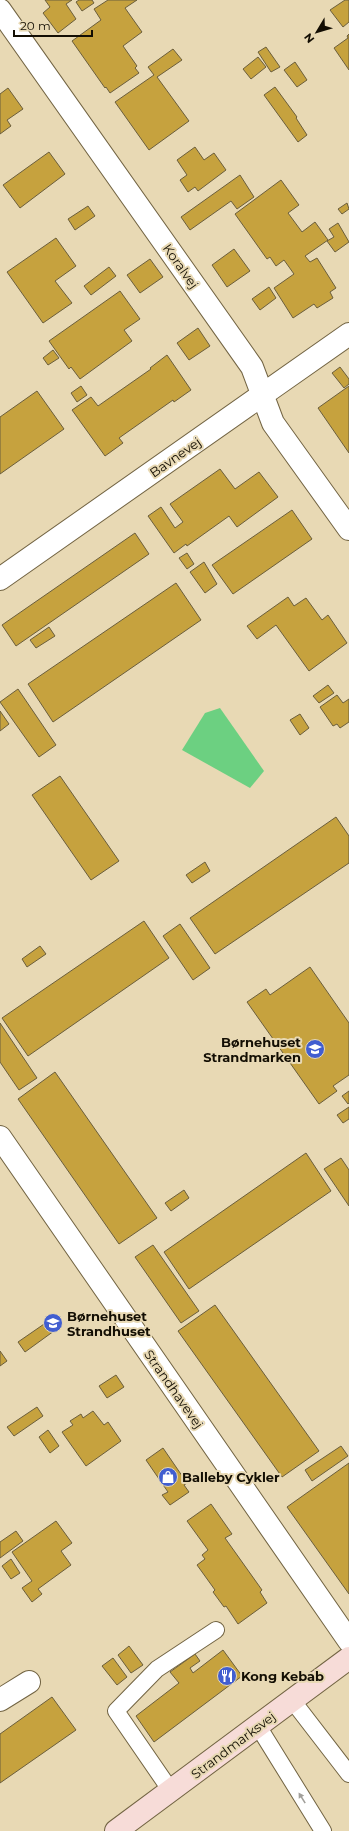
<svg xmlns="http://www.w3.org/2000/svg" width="349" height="1831" viewBox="0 0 349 1831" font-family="Montserrat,sans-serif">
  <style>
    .green { fill: #6cd081 }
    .building { fill: #c6a23e; stroke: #6b5e3c }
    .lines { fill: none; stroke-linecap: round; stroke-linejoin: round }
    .lane-casing { stroke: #726443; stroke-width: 18 }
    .street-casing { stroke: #726443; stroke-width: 24 }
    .secondary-casing { stroke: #726443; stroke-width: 24 }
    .lane { stroke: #fff; stroke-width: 16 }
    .street { stroke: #fff; stroke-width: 22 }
    .secondary { stroke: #f7dcd8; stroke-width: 22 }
    .oneway { fill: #a19f9a }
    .labels { text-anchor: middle; stroke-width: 4; stroke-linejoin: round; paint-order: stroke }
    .street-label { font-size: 13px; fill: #130e03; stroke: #e8d9b4 }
    .poi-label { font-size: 13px; font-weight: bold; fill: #130e03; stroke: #e8d9b4; text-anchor: start }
  </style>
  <rect width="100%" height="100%" fill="#e8d9b4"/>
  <path class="green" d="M220,708L264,771L250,788L182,750L205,713Z"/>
  <path class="building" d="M45,0H72L66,4L76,19L58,33L43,13L50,7Z
    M79,0H92L94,3L82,11L76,2Z
    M108,0H137L125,8L142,32L123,46L137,66L135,68L139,73L110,93L106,87L105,88L72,41L101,20L94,9Z
    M345,0H349V22L343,27L330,10Z
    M349,34V70L334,48L348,38L347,36Z
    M266,47L280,67L271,72L258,52Z
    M173,49L182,60L157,77L189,121L149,150L115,102L154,75L148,67Z
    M258,57L266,67L251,79L243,69Z
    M295,62L307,80L297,87L284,70Z
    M275,87L297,117L296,118L307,135L298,142L264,95Z
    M8,88L23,109L7,120L11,126L0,134V94Z
    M195,147L204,160L214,153L226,170L198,191L195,187L188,192L180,180L187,175L177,160Z
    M49,152L65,174L20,208L3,185Z
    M240,175L254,197L237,209L231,201L190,230L181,217Z
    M281,180L299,205L288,213L302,232L315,222L328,240L305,256L310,262L317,258L336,288L330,292L333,298L317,308L314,304L293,318L274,288L294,274L284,260L276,266L270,257L267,259L235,214Z
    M347,203L349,209L342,214L338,209Z
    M88,206L95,216L75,230L68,219Z
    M338,223L349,242L335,252L327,241L334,237L329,229Z
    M56,238L76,266L55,281L72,303L43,323L7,272Z
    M234,249L250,271L227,287L212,265Z
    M150,259L163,277L140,293L127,275Z
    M109,267L116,276L91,295L84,286Z
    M269,287L276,298L260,310L252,299Z
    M120,291L140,319L124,330L132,341L80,379L71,367L69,369L49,341Z
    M198,328L210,346L189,360L177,343Z
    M53,350L59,358L48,365L43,358Z
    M167,355L191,390L174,402L173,400L119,438L123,443L105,456L72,410L91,397L98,406L151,369L150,368Z
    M340,367L349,379V384L344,388L332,373Z
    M81,386L87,395L77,402L71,393Z
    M349,386V453L318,408Z
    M37,391L64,429L0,474V417Z
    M220,469L235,489L259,472L278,497L237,527L229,516L187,546L186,544L174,553L148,516L161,507L175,528L183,522L170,504Z
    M292,510L312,539L233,594L212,565Z
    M135,533L149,554L16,646L2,625Z
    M187,553L194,564L187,569L179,558Z
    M204,562L217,584L205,593L190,572Z
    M176,583L201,620L53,722L28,684Z
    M288,597L294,606L306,598L322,620L328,615L347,643L309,671L276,625L257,639L247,626Z
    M49,627L55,636L36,648L30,640Z
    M328,685L334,693L319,703L313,696Z
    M18,689L56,745L39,757L0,702Z
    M337,695L343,703L349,699V722L340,728L337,724L333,726L320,707Z
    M0,711L9,724L0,731Z
    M300,714L309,728L300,735L290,720Z
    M60,776L119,861L91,880L32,795Z
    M336,817L349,836V863L215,954L190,918Z
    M205,862L210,871L192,883L186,875Z
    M144,921L169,958L28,1056L2,1018Z
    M180,924L210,968L193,980L163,936Z
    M40,946L46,954L27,967L22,959Z
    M310,967L349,1023V1075L333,1086L337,1091L319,1104L247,1002L266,989L270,995Z
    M0,1023L37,1078L19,1090L0,1062Z
    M55,1072L157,1218L119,1244L18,1099Z
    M349,1091V1103L348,1104L342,1096Z
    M349,1107V1119L343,1123L337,1115Z
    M306,1153L331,1191L189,1289L164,1252Z
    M341,1158L349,1170V1206L324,1169Z
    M184,1190L189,1198L171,1211L165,1203Z
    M153,1245L199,1311L181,1323L135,1257Z
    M215,1305L319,1451L282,1477L178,1331Z
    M47,1322L54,1331L25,1352L18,1342Z
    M0,1351L7,1361L0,1366Z
    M116,1375L124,1387L107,1398L99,1386Z
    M37,1407L43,1416L14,1436L7,1427Z
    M93,1411L104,1425L108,1422L121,1441L86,1466L62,1432L73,1425L70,1421L81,1414L83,1418Z
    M48,1430L59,1446L50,1453L39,1437Z
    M341,1446L348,1456L312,1481L305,1470Z
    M163,1448L187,1483L184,1485L189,1492L170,1505L162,1495L168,1492L146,1460Z
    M349,1463V1594L287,1507Z
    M211,1504L232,1534L225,1538L262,1590L260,1592L267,1603L238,1624L226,1606L224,1607L213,1592L215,1590L197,1565L205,1559L202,1555L208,1550L187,1521Z
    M56,1521L72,1543L61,1551L71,1565L38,1589L42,1594L32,1602L22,1588L32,1581L12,1552Z
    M16,1531L23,1541L0,1558V1542Z
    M11,1559L20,1573L11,1579L2,1566Z
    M129,1646L143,1665L131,1673L118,1655Z
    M223,1650L242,1676L154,1742L136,1716L179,1683L170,1672L195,1654L200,1661L190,1668L193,1673Z
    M113,1658L127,1677L117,1685L102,1666Z
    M52,1697L76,1730L0,1783V1734Z"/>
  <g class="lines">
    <g class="lane-casing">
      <path id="lane" d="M292,1700L349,1774
        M258,1726L323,1831
        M171,1791L116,1711L157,1669L216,1630"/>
    </g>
    <g class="street-casing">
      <path id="street" d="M0,10L252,367L273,423L349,529
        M0,579L349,334
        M0,1137L349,1641
        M0,1700L29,1682"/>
    </g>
    <g class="secondary-casing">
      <path id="secondary" d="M116,1831L349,1658"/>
    </g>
    <use href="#lane" class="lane"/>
    <use href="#street" class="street"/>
    <use href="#secondary" class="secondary"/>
  </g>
  <defs><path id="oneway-solid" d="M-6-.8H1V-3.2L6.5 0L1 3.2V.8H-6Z"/></defs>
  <use class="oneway" href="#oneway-solid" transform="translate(302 1798) rotate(-122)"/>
  <defs>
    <g id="school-disc" transform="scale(1)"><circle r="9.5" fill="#415ed0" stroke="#e8d9b4"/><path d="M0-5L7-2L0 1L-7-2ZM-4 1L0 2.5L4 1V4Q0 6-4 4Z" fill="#fff"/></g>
    <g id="shop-disc" transform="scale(1)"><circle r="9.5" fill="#415ed0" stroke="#e8d9b4"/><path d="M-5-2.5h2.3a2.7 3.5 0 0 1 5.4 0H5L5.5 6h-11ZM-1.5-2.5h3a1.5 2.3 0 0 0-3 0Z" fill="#fff"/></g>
    <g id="restaurant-disc" transform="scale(1)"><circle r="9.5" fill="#415ed0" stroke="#e8d9b4"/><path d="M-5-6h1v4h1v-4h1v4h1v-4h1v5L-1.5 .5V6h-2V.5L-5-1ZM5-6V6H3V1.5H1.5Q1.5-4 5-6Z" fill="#fff"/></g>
  </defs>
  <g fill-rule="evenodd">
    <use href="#school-disc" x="315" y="1049"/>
    <use href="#school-disc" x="53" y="1323"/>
    <use href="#shop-disc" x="168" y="1477"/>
    <use href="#restaurant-disc" x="227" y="1676"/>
  </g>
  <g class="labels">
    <g class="street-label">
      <text transform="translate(181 266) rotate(55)" y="5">Koralvej</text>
      <text transform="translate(175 457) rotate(-35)" y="5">Bavnevej</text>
      <text transform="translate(174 1389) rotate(55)" y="5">Strandhavevej</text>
      <text transform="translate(233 1745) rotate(-37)" y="5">Strandmarksvej</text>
    </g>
    <g class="poi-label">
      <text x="301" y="1047" text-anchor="end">Børnehuset<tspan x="301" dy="15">Strandmarken</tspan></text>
      <text x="67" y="1321">Børnehuset<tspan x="67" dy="15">Strandhuset</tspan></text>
      <text x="182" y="1482">Balleby Cykler</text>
      <text x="241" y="1681">Kong Kebab</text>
    </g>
  </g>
  <g transform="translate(317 32) rotate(232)" stroke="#e8d9b4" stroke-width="3" paint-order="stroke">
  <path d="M0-3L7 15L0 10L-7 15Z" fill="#130e03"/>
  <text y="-6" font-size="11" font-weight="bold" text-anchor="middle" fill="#130e03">N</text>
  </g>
  <path d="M14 30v6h78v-6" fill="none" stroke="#130e03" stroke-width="2"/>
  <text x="20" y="30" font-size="12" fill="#130e03" stroke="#e8d9b4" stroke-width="3" paint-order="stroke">20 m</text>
</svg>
